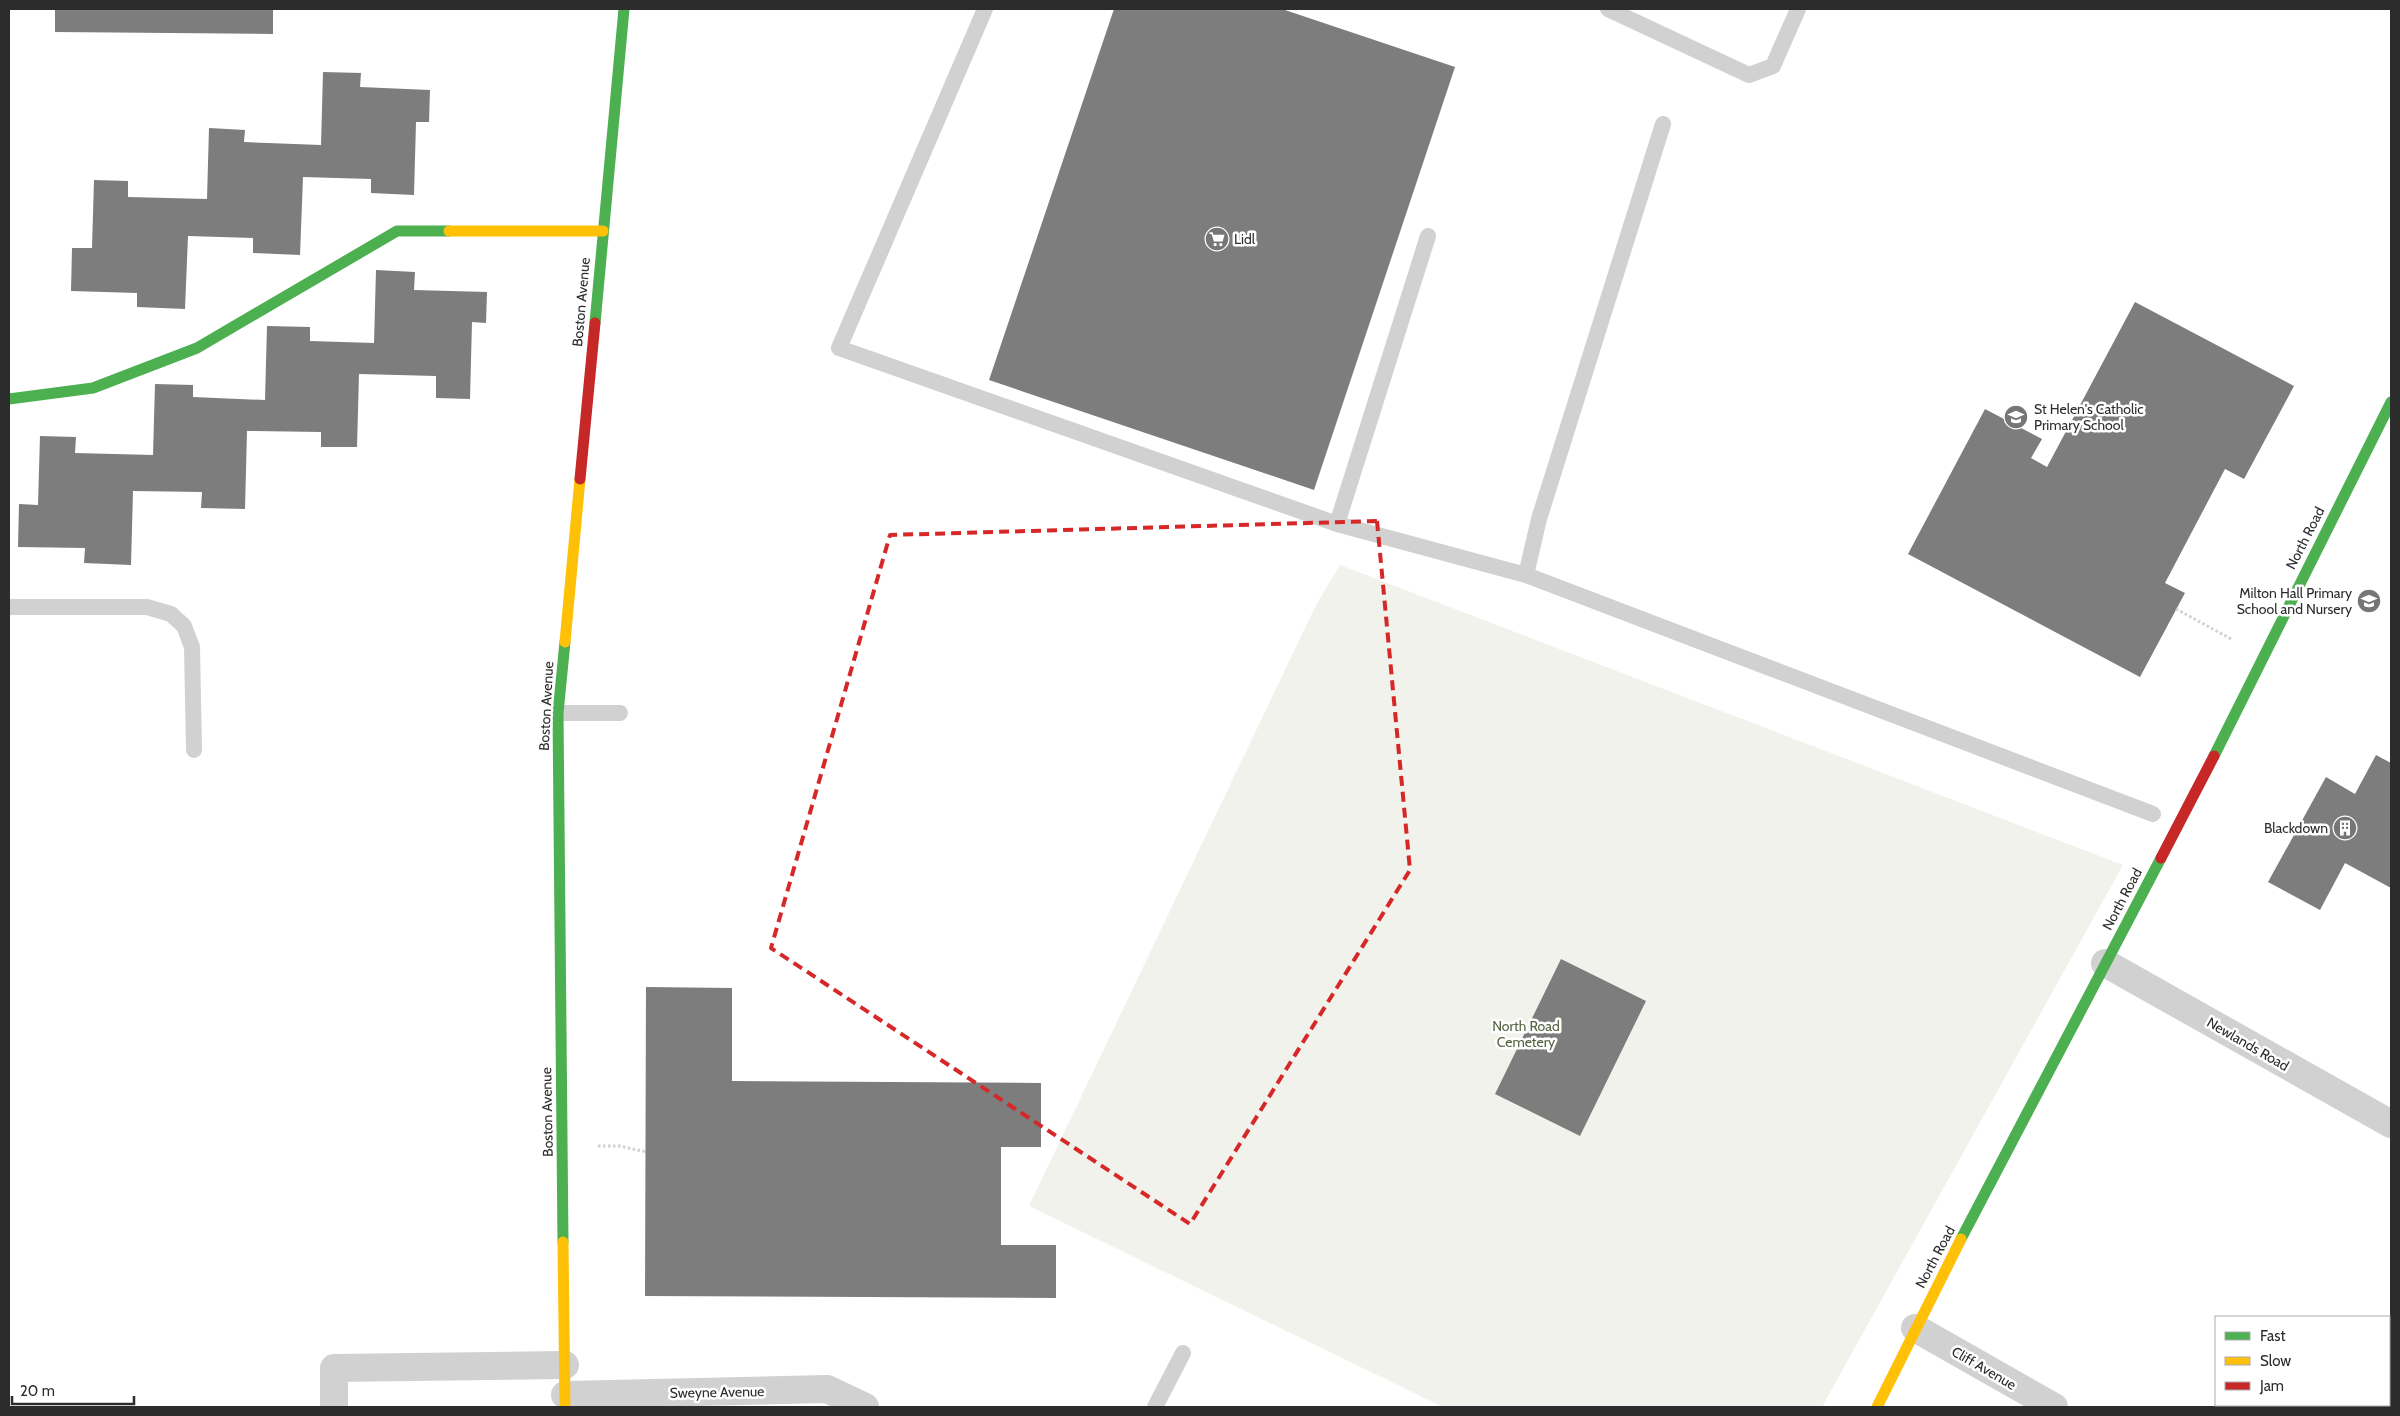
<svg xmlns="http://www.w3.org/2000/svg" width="2400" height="1416" viewBox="0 0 2400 1416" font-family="Cabin,sans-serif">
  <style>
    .green { fill: #f0f2eb }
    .building { fill: #7d7d7d }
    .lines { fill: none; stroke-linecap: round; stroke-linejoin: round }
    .path { stroke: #d1d1d1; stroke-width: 3; stroke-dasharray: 2.5 2.5; stroke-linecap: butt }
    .lane { stroke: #d1d1d1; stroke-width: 16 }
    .street { stroke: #d1d1d1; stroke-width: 28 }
    .fast { stroke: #4caf50; stroke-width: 11 }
    .slow { stroke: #ffc107; stroke-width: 11 }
    .jam { stroke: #c62828; stroke-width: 11 }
    .marked { fill: none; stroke: #d62828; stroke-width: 4; stroke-dasharray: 10 6; stroke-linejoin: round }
    .labels { text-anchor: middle; stroke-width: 5; stroke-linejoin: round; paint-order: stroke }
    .poi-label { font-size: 14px; fill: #2c2c2c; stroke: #fff; text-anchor: start }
    .street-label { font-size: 14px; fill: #2c2c2c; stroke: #fff }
    .park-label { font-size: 14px; fill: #56623f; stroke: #fff }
  </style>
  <rect width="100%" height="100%" fill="#fff"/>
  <path class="green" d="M1340,565L2123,865L1822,1407H1443L1029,1206L1316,605Z"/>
  <path class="building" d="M55,9H273V34L55,32Z
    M1114,9H1282L1455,67L1314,490L989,380Z
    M323,72L361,73L360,87L430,90L429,122H416L414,195L371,193V179L303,177L300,255L253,253V238L188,236L185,309L137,307V293L71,291L72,248H92L94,180L128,181V197L207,199L209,128L245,130L244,142L321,145Z
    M376,270L415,272L414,290L487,292L486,323L472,322L470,399L436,398V376L359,374L357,447H321V432L247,431L245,509L201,508L202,492L133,491L131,565L84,563L85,548L18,547L19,504L38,505L40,436L76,437L75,453L153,455L155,384L193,385V397L265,400L267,326L310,327V341L374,343Z
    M2135,302L2294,386L2244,479L2225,469L2165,583L2185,593L2140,677L1908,554L1985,409L2042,439L2031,458L2047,467Z
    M2376,755L2391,763V888L2345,863L2320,910L2268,882L2326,777L2355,794Z
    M1561,959L1646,1001L1580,1136L1495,1094Z
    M646,987L732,988V1081L1041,1083V1147H1001V1245H1056V1298L645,1296Z"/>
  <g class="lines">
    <path class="path" d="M2176,609L2233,640
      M598,1146H619L647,1152"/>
    <path class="lane" d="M985,9L839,348L1337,524L1526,575L2153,814
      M1608,9L1749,75L1773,66L1798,9
      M1337,524L1428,236
      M1526,575L1539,519L1663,124
      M9,607H147L171,614L184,626L192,647L194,750
      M558,713H620
      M1155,1407L1183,1353"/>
    <path class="street" d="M2105,963L2391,1124
      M1915,1328L2054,1407
      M565,1395L827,1389L865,1407
      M334,1407V1368L565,1365"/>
    <path class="fast" d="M595,323L624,9
      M9,399L93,388L197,348L397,231H449
      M2214,756L2391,402
      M1961,1239L2161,858
      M563,1242L558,713L565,642"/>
    <path class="slow" d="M449,231H603
      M565,642L580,479
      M563,1242L565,1407
      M1877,1407L1961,1239"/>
    <path class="jam" d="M580,479L595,323
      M2161,858L2214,756"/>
  </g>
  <path class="marked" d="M1377,521L1410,870L1190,1224L771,948L890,535Z"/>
  <defs>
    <g id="supermarket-disc" transform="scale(1.25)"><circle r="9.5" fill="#767676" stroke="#fff"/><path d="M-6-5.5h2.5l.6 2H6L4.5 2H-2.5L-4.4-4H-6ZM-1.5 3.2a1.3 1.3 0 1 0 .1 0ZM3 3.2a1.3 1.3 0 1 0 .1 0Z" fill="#fff"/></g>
    <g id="school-disc" transform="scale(1.25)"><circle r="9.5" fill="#767676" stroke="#fff"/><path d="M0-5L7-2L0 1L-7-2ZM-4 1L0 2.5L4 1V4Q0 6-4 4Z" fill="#fff"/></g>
    <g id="building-disc" transform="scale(1.25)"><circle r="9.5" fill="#767676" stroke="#fff"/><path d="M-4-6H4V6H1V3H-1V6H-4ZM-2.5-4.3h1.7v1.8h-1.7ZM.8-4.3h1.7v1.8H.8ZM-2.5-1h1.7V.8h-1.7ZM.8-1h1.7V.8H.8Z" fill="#fff"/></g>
  </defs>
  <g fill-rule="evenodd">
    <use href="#supermarket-disc" x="1217" y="239"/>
    <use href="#school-disc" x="2016" y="417"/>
    <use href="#school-disc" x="2369" y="601"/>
    <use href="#building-disc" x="2345" y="828"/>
  </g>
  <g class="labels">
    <g class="poi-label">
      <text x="1234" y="244">Lidl</text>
      <text x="2034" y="414">St Helen's Catholic<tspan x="2034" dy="16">Primary School</tspan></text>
      <text x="2352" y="598" text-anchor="end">Milton Hall Primary<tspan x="2352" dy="16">School and Nursery</tspan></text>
      <text x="2328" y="833" text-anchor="end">Blackdown</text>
    </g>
    <g class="street-label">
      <text transform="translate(581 302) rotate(-85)" y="5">Boston Avenue</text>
      <text transform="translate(2305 538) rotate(-63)" y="5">North Road</text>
      <text transform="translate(546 706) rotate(-87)" y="5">Boston Avenue</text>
      <text transform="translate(2122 899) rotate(-62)" y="5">North Road</text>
      <text transform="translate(2248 1044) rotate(30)" y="5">Newlands Road</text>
      <text transform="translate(547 1112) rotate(-91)" y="5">Boston Avenue</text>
      <text transform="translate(1935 1257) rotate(-62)" y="5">North Road</text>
      <text transform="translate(1984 1368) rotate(30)" y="5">Cliff Avenue</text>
      <text transform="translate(717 1392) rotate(-1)" y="5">Sweyne Avenue</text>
    </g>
    <g class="park-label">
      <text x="1526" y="1031">North Road<tspan x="1526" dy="16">Cemetery</tspan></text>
    </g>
  </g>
  <rect width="2400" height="1416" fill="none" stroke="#2c2c2c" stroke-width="20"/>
  <rect x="2215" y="1316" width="175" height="90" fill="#ffffff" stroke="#ababab"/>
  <rect x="2225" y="1332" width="25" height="8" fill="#4caf50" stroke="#ababab"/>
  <text x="2260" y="1341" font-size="15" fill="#2c2c2c">Fast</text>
  <rect x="2225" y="1357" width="25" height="8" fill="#ffc107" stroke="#ababab"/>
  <text x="2260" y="1366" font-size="15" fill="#2c2c2c">Slow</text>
  <rect x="2225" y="1382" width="25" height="8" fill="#c62828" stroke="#ababab"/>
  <text x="2260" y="1391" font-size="15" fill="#2c2c2c">Jam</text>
  <path d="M12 1396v8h122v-8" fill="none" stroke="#2c2c2c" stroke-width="2.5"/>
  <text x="20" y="1396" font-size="15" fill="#2c2c2c" stroke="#ffffff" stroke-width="4" paint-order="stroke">20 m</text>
</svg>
